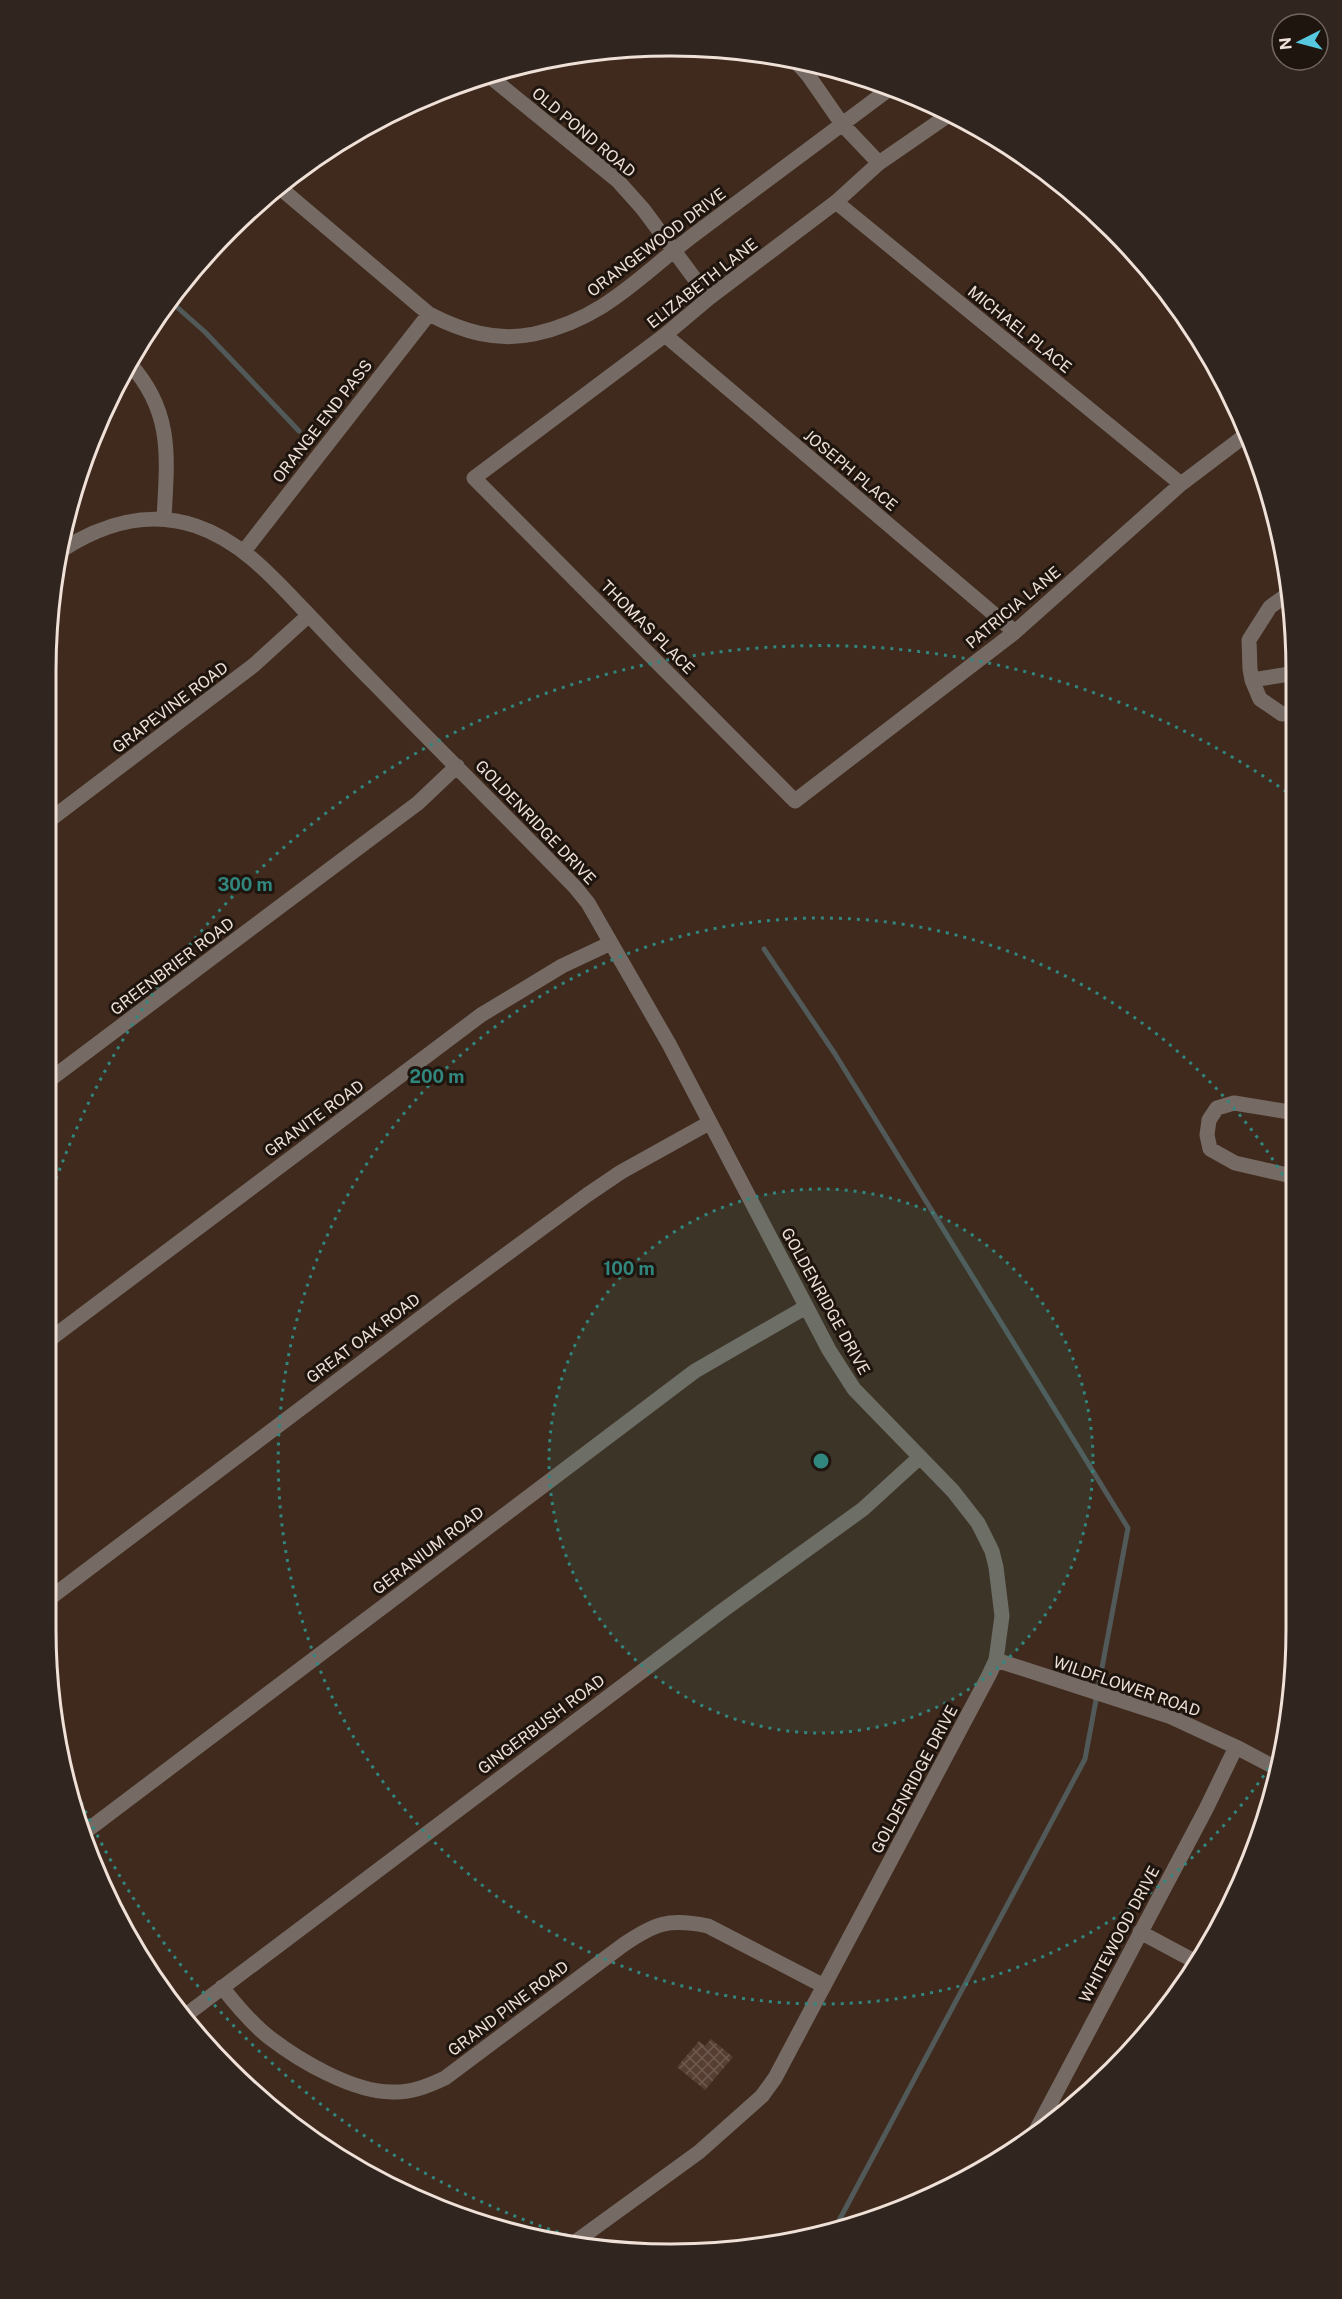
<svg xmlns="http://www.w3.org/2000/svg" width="1342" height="2299" viewBox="0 0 1342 2299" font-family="'Public Sans',sans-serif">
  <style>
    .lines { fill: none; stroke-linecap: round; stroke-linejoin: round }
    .stream { stroke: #525a59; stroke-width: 5 }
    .building { fill: url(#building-cross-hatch) }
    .minor { stroke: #766b64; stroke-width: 15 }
    .ring { fill: none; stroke: #31867e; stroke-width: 3; stroke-dasharray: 3 6 }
    .labels { text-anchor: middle; stroke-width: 6; stroke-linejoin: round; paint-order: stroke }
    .street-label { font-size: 16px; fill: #efe0d8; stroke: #1f150f }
    .rim { fill: none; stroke: #efe0d8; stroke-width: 3 }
    .centre { fill: #31867e; stroke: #1f150f; stroke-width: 3 }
    .ring-label { font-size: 18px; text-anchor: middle; font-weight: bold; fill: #31867e; stroke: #1f150f; stroke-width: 6; stroke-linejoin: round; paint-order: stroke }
  </style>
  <defs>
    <pattern id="building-cross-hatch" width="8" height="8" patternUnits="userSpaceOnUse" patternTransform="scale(1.5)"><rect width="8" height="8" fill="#563f32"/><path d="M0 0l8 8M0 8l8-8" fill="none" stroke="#6f5a4f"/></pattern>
  </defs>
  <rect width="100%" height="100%" fill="#3f2a1d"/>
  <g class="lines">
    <path class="stream" d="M169,300L205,332L299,431
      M764,949L835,1054L1128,1528L1085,1759L835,2228"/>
  </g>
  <path class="building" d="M711,2039L733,2057L705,2090L677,2067L699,2041L705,2046Z"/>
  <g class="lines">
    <path class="minor" d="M792,57L808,75L842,124L879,163
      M488,75L618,181L643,209L709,298
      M950,114L879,163L836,202L709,298L665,335L474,478L795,801L1015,632L1181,484L1247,434
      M279,187L429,314C462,331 496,342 534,334C606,318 639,276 695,234C761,185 826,136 892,87
      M836,202L1181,484
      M665,335L1015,632
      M130,364C174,413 167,459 164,519
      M62,550C102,524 149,510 196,526C240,541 270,574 302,608C326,633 350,659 374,683C441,752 509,819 575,887L588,903L669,1044L829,1350L854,1389L953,1491L978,1523L992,1551L996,1567L1002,1616L996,1660L989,1675L775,2078L762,2096L699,2152L571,2245
      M244,551L429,314
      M1288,594L1270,607L1249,640L1250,669L1252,680L1260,699L1282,714L1296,713
      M1252,680L1296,673
      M47,822L254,665L309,615
      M48,1081L418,803L457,766
      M1296,1113L1234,1103L1217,1108L1209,1120L1207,1135L1210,1149L1235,1163L1296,1177
      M49,1340L481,1015L562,966L611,943
      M50,1598L447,1298L587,1195L621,1172L709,1123
      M996,1660L1169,1716L1236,1747L1276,1768
      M81,1835L695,1371L806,1307
      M1140,1932L1198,1963
      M222,1987C236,2005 252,2024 270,2038C300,2061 353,2092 392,2092C411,2093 428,2086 445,2078L623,1945C655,1923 669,1918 708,1926L824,1986
      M182,2018L722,1611L863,1509L920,1457
      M1032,2138L1206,1809L1236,1747"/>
  </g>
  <circle cx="821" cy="1461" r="272" fill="#31867e" fill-opacity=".12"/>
  <g class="ring">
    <circle cx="821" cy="1461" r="272"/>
    <path d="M1279 1753A543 543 0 1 1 1294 1194"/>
    <path d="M610 2248A815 815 0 0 1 63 1760M50 1196A815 815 0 0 1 1294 797"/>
  </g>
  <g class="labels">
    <g class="street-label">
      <text transform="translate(584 132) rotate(40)" y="6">OLD POND ROAD</text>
      <text transform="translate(656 242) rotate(-37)" y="6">ORANGEWOOD DRIVE</text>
      <text transform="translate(702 283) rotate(-38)" y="6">ELIZABETH LANE</text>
      <text transform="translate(1020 329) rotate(39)" y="6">MICHAEL PLACE</text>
      <text transform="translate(322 421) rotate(-52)" y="6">ORANGE END PASS</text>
      <text transform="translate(851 470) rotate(40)" y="6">JOSEPH PLACE</text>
      <text transform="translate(1013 607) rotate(-40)" y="6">PATRICIA LANE</text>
      <text transform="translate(648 627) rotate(45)" y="6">THOMAS PLACE</text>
      <text transform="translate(170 707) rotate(-37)" y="6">GRAPEVINE ROAD</text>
      <text transform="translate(536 822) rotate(46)" y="6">GOLDENRIDGE DRIVE</text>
      <text transform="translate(172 966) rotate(-37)" y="6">GREENBRIER ROAD</text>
      <text transform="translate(314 1118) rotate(-36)" y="6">GRANITE ROAD</text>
      <text transform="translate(826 1301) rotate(61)" y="6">GOLDENRIDGE DRIVE</text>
      <text transform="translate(363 1338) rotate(-37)" y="6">GREAT OAK ROAD</text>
      <text transform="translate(428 1550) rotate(-37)" y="6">GERANIUM ROAD</text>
      <text transform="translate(1127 1686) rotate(19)" y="6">WILDFLOWER ROAD</text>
      <text transform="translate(541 1724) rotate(-37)" y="6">GINGERBUSH ROAD</text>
      <text transform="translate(914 1779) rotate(-62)" y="6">GOLDENRIDGE DRIVE</text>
      <text transform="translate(1119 1934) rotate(-62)" y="6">WHITEWOOD DRIVE</text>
      <text transform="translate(508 2008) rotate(-37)" y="6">GRAND PINE ROAD</text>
    </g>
  </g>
  <path d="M0 0H1342V2299H0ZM671 56H671A615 615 0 0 1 1286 671V1629A615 615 0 0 1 671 2244H671A615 615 0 0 1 56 1629V671A615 615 0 0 1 671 56Z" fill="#30251f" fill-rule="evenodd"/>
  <path class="rim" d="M671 56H671A615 615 0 0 1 1286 671V1629A615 615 0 0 1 671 2244H671A615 615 0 0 1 56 1629V671A615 615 0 0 1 671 56Z"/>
  <circle cx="821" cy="1461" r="9" class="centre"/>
  <g class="ring-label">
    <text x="245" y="891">300 m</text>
    <text x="437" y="1083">200 m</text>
    <text x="629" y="1275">100 m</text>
  </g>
  <g transform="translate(1300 42) rotate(264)"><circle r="28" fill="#1f150f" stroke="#72665f" stroke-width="1.5"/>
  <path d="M0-4.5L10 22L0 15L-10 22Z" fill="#56c9e1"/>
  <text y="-9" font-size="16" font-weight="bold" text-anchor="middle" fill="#efe0d8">N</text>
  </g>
</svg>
